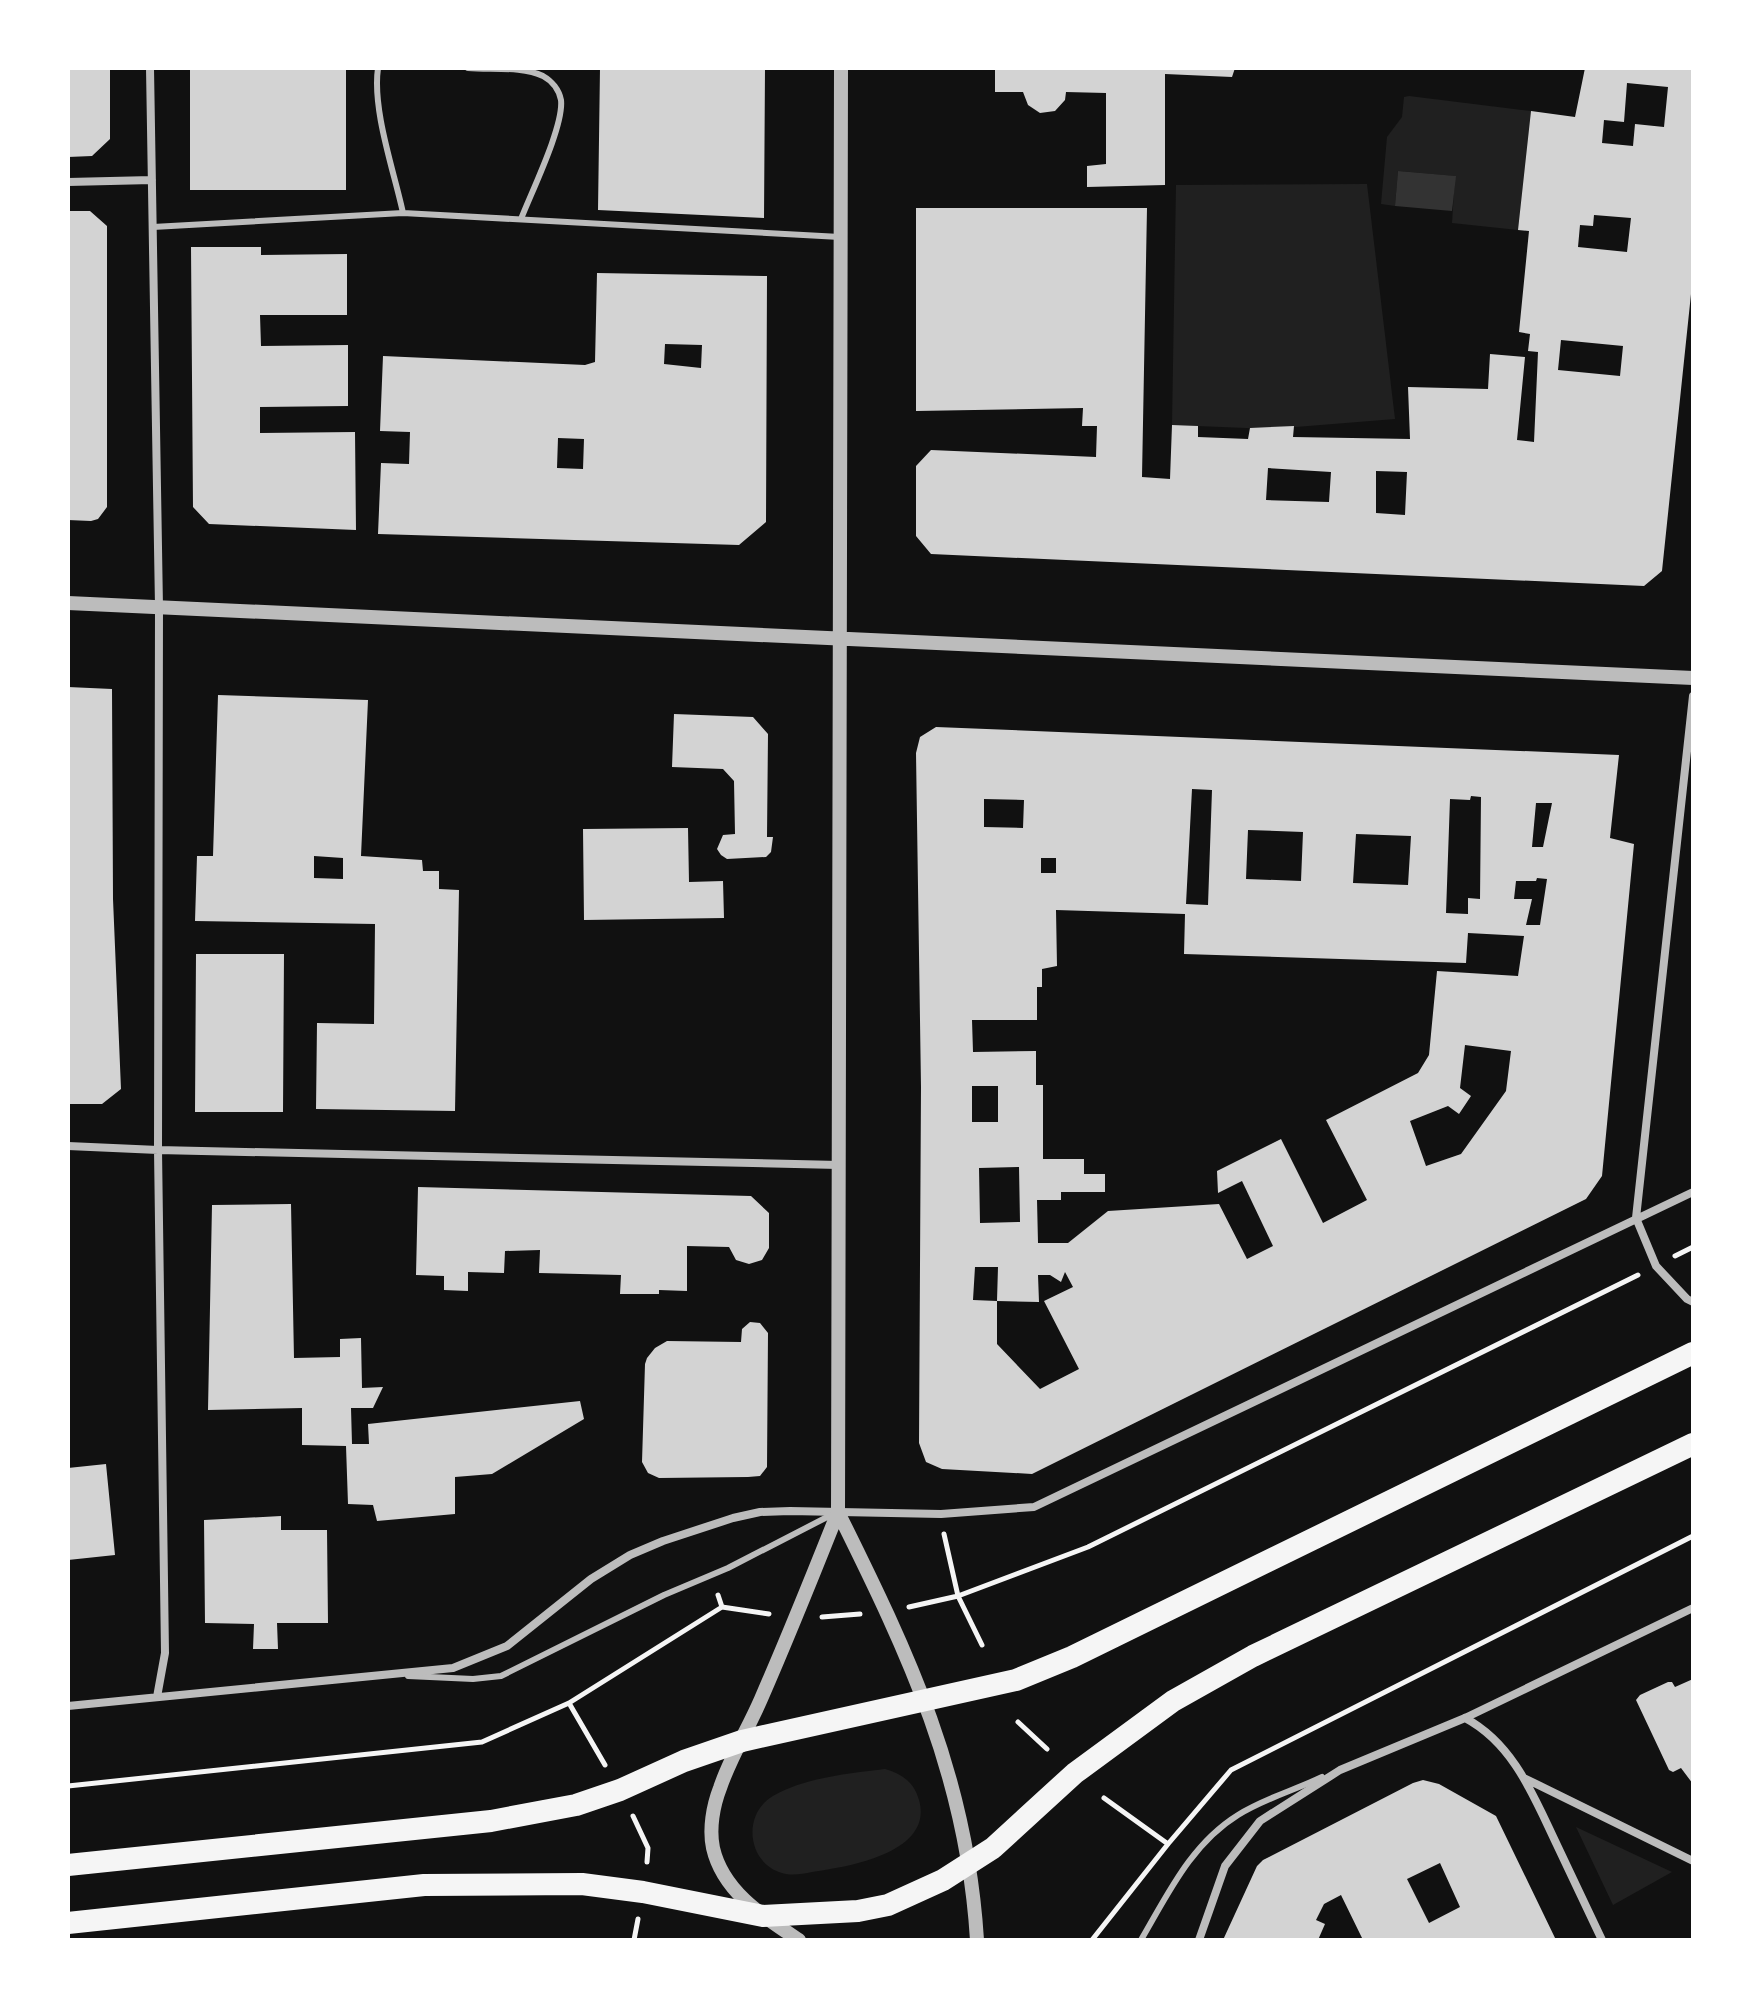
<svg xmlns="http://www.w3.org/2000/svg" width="1761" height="2008" viewBox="0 0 1761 2008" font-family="'PT Sans',sans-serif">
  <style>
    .green { fill: #202020 }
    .water { fill: #333 }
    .building { fill: #d3d3d3; fill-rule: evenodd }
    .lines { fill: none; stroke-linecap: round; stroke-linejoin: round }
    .path { stroke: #f5f5f5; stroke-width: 5 }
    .service { stroke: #bcbcbc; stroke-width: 6 }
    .minor { stroke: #bcbcbc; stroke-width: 8 }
    .tertiary { stroke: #bcbcbc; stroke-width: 14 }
    .trunk { stroke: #f5f5f5; stroke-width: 22 }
  </style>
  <rect width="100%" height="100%" fill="#111"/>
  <path class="green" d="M1409,96L1531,111L1518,230L1452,223L1455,176L1398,171L1395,206L1381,204L1387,137L1402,117L1404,97Z
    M1367,184L1395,419L1271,429L1172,425L1176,185Z
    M885,1769C902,1774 914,1782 919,1800C934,1853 848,1867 812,1872C802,1874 792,1876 782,1873C747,1863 742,1814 773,1796C803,1778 851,1773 885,1769Z
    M1576,1827L1672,1872L1613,1905Z"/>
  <path class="water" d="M1398,171L1456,176L1452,211L1395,206Z"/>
  <path class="building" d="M68,68H110V139L92,156L68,157Z
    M190,68H346V190H190Z
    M600,68H765L764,218L598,210Z
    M995,68H1235L1232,77L1165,74V185L1087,187V166L1106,164V93L1066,92L1065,100L1055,111L1040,113L1028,105L1023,92H995Z
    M1585,68H1693V275L1662,571L1644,586L931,554L916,536V466L931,450L1096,457L1097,426H1082L1083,408L916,411V208H1147L1142,477L1170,479L1172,425L1198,426V437L1248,439L1250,428L1294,426L1293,437L1410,439L1408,387L1488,389L1490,354L1525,357L1517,440L1534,442L1538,352L1528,351L1530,334L1519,332L1529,231L1518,230L1531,111L1575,117ZM1627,83L1668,87L1664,127L1635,124L1633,146L1602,143L1604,120L1624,122ZM1594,215L1631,218L1627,252L1578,247L1580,225L1593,226ZM1561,340L1623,346L1620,376L1558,370ZM1268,468L1331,472L1329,502L1266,500ZM1376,471L1407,472L1405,515L1376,513Z
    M68,211H90L107,226V507L98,519L91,521L68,520Z
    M191,247H261V255L347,254V315H260L261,346L348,345V406L260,407V433L355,432L356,530L209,524L193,507Z
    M597,273L767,276L766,522L739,545L378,534L381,463L409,464L410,432L380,431L383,356L585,365L595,362ZM665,344L702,345L701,368L664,364ZM558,438L584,439L583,469L557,468Z
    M68,687L112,689L113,899L121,1089L102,1104H68Z
    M218,695L368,700L361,856L422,860L423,871H439V889L459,890L455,1111L316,1109L317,1023L374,1024L375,924L195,921L197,856H213ZM314,856L343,858V879L314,878Z
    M674,714L753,717L768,734L767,837H773L771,852L766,857L727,859L721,855L717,849L723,835L735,834L734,781L723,769L672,767Z
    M936,727L1619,755L1610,838L1634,844L1602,1176L1586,1199L1032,1474L942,1469L926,1462L919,1443L921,1087L916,753L920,737ZM1192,789L1212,790L1208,905L1186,904ZM1471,796L1481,797L1480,899L1468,898V914L1446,913L1450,799L1470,800ZM984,799L1024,800L1023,828L984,827ZM1536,803H1552L1543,847H1532ZM1248,830L1303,832L1301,881L1246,879ZM1356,834L1411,836L1408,885L1353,883ZM1041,858H1056V873H1041ZM1537,878L1547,879L1540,925H1526L1532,899H1514L1516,881H1536ZM1056,910L1185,914L1184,954L1466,963L1468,933L1524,936L1518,976L1437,971L1429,1055L1418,1073L1326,1120L1367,1200L1323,1223L1281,1139L1217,1171L1218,1193L1242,1181L1273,1246L1247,1259L1219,1204L1108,1211L1068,1243H1038L1037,1200H1061V1192H1105V1174H1084V1159H1043V1085H1036V1051L973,1052L972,1020H1037V987H1042V969L1057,966ZM1465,1045L1511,1051L1506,1091L1461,1154L1426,1166L1410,1121L1448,1106L1459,1114L1471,1096L1460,1088ZM972,1086H998V1122H972ZM1019,1167L1020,1222L980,1223L979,1168ZM975,1267H998L997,1301L1039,1302L1038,1275H1050L1061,1282L1065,1272L1073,1287L1044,1301L1079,1369L1040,1389L997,1344V1301L973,1300Z
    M688,828L689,882L723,881L724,918L584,920L583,829Z
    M196,954H284L283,1112H195Z
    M418,1187L751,1196L769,1213V1248L762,1260L749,1264L736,1260L729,1247L687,1246V1291L659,1290V1294H620L621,1275L539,1273L540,1250L505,1251L504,1273L468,1272V1291L444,1290V1276L416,1275Z
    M291,1204L294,1358L340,1357V1339L361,1338L362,1388L383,1387L373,1408H351L352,1444H369L368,1424L580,1401L584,1419L492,1474L455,1477V1514L377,1521L373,1505L348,1504L346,1446L302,1445V1408L208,1410L212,1205Z
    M750,1322L760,1323L768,1333L767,1467L760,1476L748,1477L659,1478L648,1473L642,1462L645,1364L647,1358L655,1348L667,1341L741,1342L742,1329Z
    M106,1464L115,1555L68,1560V1468Z
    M281,1516V1530H327L328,1623H277L278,1649H253L254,1624L205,1623L204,1520Z
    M1693,1679V1784L1681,1768L1673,1772L1669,1770L1636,1700L1640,1695L1668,1682H1672L1675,1687Z
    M1423,1780L1439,1784L1496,1816L1556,1940H1363L1341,1895L1324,1904L1316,1920L1325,1924L1318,1940L1309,1938L1308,1940H1223L1257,1866L1263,1860L1413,1783ZM1440,1863L1460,1907L1429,1923L1407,1879Z"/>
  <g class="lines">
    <path class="path" d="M1675,1256L1693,1247
      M944,1534L958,1596L982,1645
      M722,1607L769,1614
      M909,1607L958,1596L1088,1547L1638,1275
      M822,1617L860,1614
      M569,1703L605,1765
      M1018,1722L1047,1749
      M68,1786L482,1742L569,1703L722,1607L718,1595
      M1104,1798L1168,1844
      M633,1816L648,1848L647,1862
      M634,1940L638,1919
      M1092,1940L1168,1844L1231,1770L1693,1536"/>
    <path class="service" d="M378,68C372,110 394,171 403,213
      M468,68C491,70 522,66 543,76C552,81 559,90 561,100C564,126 531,193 521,219
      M153,227L403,213L840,237
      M408,1676L473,1679L501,1676L664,1595L728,1568L835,1513
      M1141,1940C1168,1894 1191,1844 1238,1815C1263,1799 1295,1790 1322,1777"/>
    <path class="minor" d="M150,68L159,607L158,1150L165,1653L157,1697
      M68,182L152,180
      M1693,696L1636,1218L1656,1266L1687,1299L1693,1302
      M68,1146L158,1150L839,1165
      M68,1706L453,1668L507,1646L591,1579L630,1555L663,1541L733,1518L760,1512L790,1511L941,1514L1034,1507L1693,1192
      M1465,1718C1514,1744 1534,1797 1557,1845C1572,1877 1587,1908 1602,1940
      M1526,1779L1693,1861
      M1199,1940L1225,1866L1260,1821L1340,1770L1465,1718L1693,1608"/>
    <path class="tertiary" d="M68,603L1693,678
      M838,1512C909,1655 967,1777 977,1940
      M799,1940C764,1917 723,1892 713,1848C709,1829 713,1806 720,1788C730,1758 748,1729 761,1699C788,1637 813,1575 838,1512L841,68"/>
    <path class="trunk" d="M68,1865L491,1821L576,1805L620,1790L684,1761L742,1741L1016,1680L1072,1657L1693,1353
      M68,1923L424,1885L582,1884L643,1892L763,1916L858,1911L888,1905L943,1880L993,1848L1075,1773L1173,1701L1253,1656L1693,1444"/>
  </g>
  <rect width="1761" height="2008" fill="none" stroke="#ffffff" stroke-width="140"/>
</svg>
